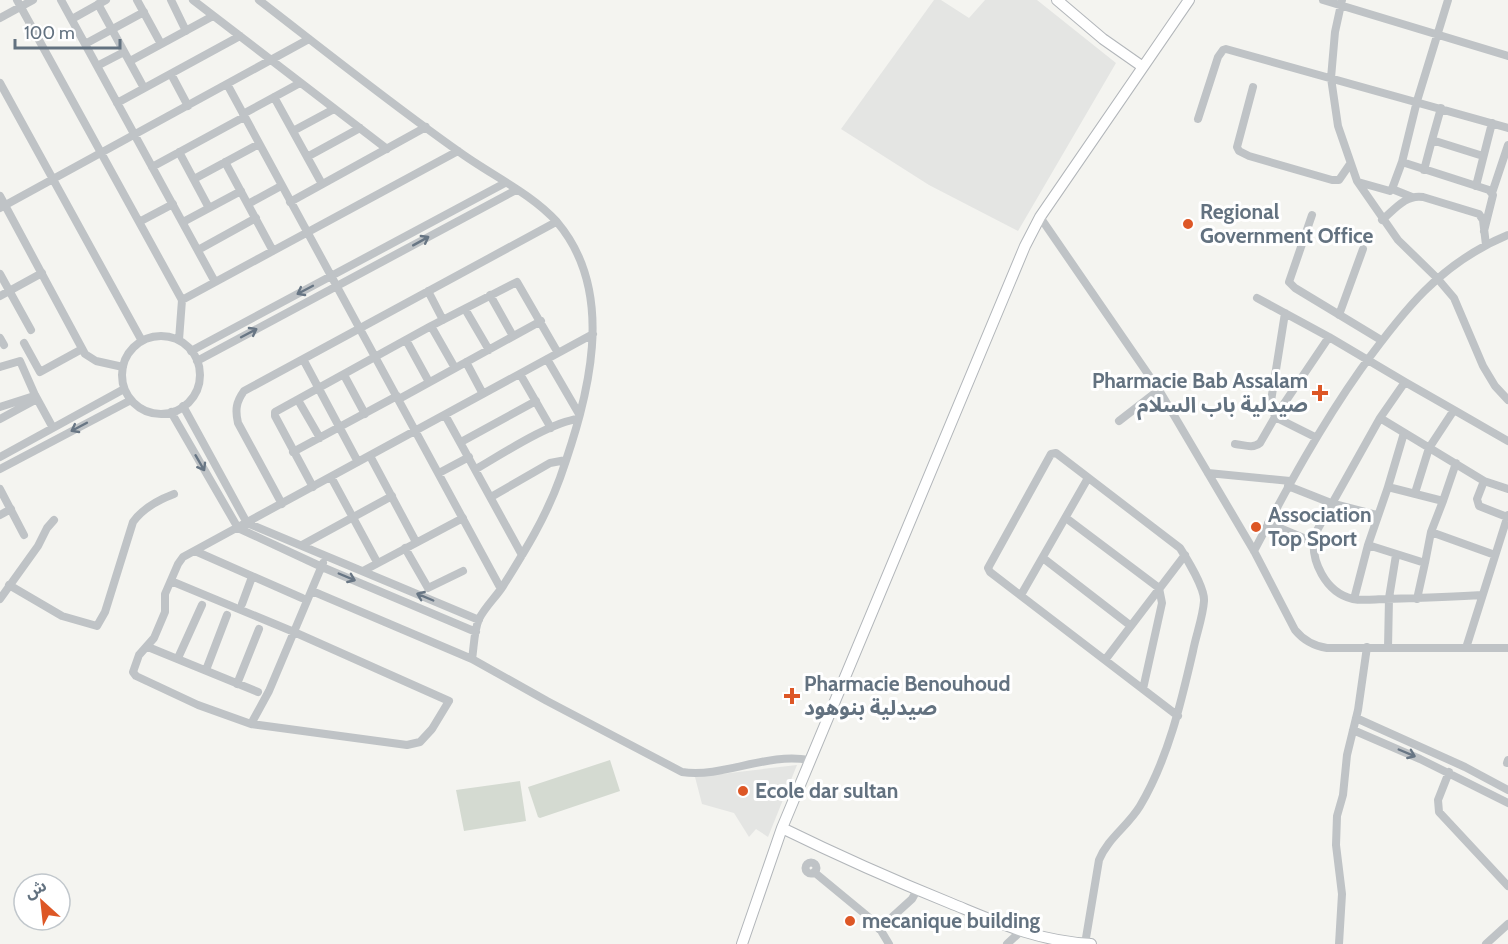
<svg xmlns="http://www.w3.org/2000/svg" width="1508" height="944" viewBox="0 0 1508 944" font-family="Cabin,'Noto Sans Arabic',sans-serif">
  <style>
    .built { fill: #e4e5e3 }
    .green { fill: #d4dad1 }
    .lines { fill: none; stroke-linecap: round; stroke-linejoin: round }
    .major-casing { stroke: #b2b6ba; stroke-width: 12 }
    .minor { stroke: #bfc3c6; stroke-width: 8 }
    .major { stroke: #fff; stroke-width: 10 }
    .oneway { stroke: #687684 }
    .poi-dot { fill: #dd5726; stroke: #fff; stroke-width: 2 }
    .labels { text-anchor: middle; stroke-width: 6; stroke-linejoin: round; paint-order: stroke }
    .poi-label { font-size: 21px; font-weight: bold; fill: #637280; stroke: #fff; text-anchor: start }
  </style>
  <rect width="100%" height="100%" fill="#f4f4f0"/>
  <path class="built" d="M934,0H941L969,18L985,0H1037L1116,63L1018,231L929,185L841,129Z
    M797,765L768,837L756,829L749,837L734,813L702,804L695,777Z"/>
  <path class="green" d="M610,760L620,791L540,818L538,817L528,787Z
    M520,781L526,821L464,831L456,790Z"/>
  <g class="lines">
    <g class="major-casing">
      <path id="major" d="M1057,0L1103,39L1143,67
        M782,828C837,855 893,880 950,903C999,923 1037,941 1091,944
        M742,944L782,828L1025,246L1040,217L1189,0"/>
    </g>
    <path class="minor" d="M17,0L182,300L179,340
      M61,0L215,282
      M137,0L161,44
      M171,0L186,31
      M193,0L387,149
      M259,0C325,51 390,103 458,151C489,174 531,193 557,222C618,294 588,398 560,478C546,517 525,551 503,586C496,597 485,607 479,619C474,630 474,647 472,659
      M1323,0L1508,56
      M1342,0L1335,32L1331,78L1338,126L1357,181L1398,240L1437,278L1454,298L1483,366L1495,386L1508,400
      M98,4L144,88
      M0,18L33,0
      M72,19L106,0
      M85,44L144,12
      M130,61L213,16
      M97,66L124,52
      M171,74L188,106
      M0,83L142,341
      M227,84L501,589
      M1253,87L1237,147L1239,151L1249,156L1332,180H1339L1350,164
      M274,97L322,184
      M117,103L240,36
      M243,114L300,83
      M1198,119L1218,57L1223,50L1226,49L1508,128
      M293,131L334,109
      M1432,140L1441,108
      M179,152L209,208
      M307,157L360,128
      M225,162L273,251
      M1402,162L1417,101L1448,0
      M152,167L244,117
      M1424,170L1432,140L1483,156
      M194,179L259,144
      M1358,182L1390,191L1392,189L1402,162L1489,190L1493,195L1484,231
      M1476,186L1492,123
      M1392,189L1412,197
      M1492,193L1508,145
      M0,196L85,354L96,361L123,367
      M290,202L426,127
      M248,204L281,186
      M0,208L309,39
      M1312,215L1289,282L1295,288L1381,340
      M1040,217L1159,390L1254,551L1295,630C1304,641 1314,646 1327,648H1508
      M1382,220C1394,210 1406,194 1423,197L1479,214L1483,220L1486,245
      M139,222L173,204
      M183,222L241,191
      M198,250L256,218
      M0,274L31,330
      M428,291L443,320
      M490,295L513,336
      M0,296L42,273
      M1257,298L1329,337L1405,382L1380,418L1315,534C1309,560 1326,593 1353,599C1363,601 1376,599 1386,599C1418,598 1450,597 1482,595
      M182,300L458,151
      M465,309L489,350
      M1339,315L1363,249
      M431,326L455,368
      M122 375a39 39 0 1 1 78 0a39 39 0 1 1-78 0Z
      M0,338L4,345
      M406,340L429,382
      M24,343L40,372L82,349
      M191,351L505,183
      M303,359L358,462
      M547,359L579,414
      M197,361L516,190
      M466,362L483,394
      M0,367L20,361L35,395L53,428
      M520,374L551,428
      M344,375L365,414
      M1405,382L1454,410L1429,448L1415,493
      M399,399L541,321
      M298,400L320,438
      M183,406L247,523L479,620
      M0,407L34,396
      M1454,410L1508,441
      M171,412L238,528L322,567L476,632
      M445,415L522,555
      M1380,418L1484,481L1477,499L1479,506L1507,517
      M0,419L37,399
      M1119,421L1159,390
      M1315,437L1275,417L1329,337
      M461,442L536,401
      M1235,444C1245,445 1252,449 1260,443L1275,417L1271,401L1285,313
      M293,452L397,396
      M370,456L416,542
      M0,457L124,389
      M0,469L131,400
      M476,469C502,454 551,422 578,419
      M439,473L469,457
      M1208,473L1290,481
      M331,477L377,562
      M1484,481L1508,489
      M1288,486L1331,503L1377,515
      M313,487L275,416V412L431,326L517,282L558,353
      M1388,487L1443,501L1431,532L1425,563L1368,545Z
      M1388,487L1404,433
      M0,489L24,535
      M491,497L550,463L566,460
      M1443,501L1456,463
      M282,504L238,423C235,410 236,402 244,391L556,222
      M0,515L11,509
      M1066,518L1159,588L1162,603L1143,689
      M1268,523L1313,542
      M1431,532L1495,555
      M302,545L392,496
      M405,548L428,588L463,571
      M195,551L302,598
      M1254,551C1287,488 1320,427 1361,369C1403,311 1440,263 1508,235
      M1043,558L1131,626
      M363,571L463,518
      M171,581L294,632L449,701L432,729L420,742L407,745L251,724L198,705L136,676L133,672L139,655L154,638L165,612V594L178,564L183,557L593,334
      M9,585L62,616L97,626L105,612L133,522C143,508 158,500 174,494
      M312,591L472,659L547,701L682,772C724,778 767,752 809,760
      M1021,595L1088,478
      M0,599L38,546L47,528L54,520
      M1354,599L1368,545
      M1417,599L1425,563
      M242,604L252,577
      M148,647L258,692
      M1388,648L1389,598L1396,555
      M1466,648L1508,515
      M178,658L202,605
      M1105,660L1185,555
      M206,670L227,615
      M237,684L259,629
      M1356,718L1465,767L1508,790
      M251,724L269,691L323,563
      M1353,730L1420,759L1508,803
      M1507,763L1508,760
      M1449,772L1438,800L1439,812L1508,886
      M805.5 868a5.5 5.5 0 1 1 11 0a5.5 5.5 0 1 1-11 0Z
      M814,872L877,924L889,944
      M879,929L912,899L917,890
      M1007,944L1020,932
      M1085,944L1099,860C1108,838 1128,826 1140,806C1168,759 1181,703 1193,651C1196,635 1203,617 1204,601C1205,589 1187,559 1180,548L1056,453L1051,454L988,568L990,572L1178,716
      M1339,944L1342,894L1336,845L1337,816L1343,795L1347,755L1358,710L1367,647
      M1486,944L1508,924"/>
    <use href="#major" class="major"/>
  </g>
  <defs><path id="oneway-shaft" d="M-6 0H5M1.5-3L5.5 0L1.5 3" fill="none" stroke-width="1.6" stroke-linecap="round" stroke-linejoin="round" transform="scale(1.5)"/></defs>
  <g class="oneway">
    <use href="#oneway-shaft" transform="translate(421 241) rotate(-29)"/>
    <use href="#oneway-shaft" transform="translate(305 290) rotate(152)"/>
    <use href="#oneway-shaft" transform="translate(249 333) rotate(-28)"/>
    <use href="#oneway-shaft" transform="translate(79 427) rotate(152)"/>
    <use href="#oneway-shaft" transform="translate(200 463) rotate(60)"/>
    <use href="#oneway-shaft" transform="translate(347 577) rotate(23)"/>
    <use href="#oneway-shaft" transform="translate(425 597) rotate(-157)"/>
    <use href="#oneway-shaft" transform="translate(1407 753) rotate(23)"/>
  </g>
  <g class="poi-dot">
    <circle cx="1188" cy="224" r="6"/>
    <path d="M1317 384h6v6h6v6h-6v6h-6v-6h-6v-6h6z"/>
    <circle cx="1256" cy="527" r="6"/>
    <path d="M789 687h6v6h6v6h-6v6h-6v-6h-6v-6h6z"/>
    <circle cx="743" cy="791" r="6"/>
    <circle cx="850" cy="921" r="6"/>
  </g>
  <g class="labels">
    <g class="poi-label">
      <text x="1200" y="219">Regional<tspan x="1200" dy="24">Government Office</tspan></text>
      <text x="1308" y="388" text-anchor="end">Pharmacie Bab Assalam<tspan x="1308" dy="24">صيدلية باب السلام</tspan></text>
      <text x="1268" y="522">Association<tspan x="1268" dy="24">Top Sport</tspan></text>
      <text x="804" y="691">Pharmacie Benouhoud<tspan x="804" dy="24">صيدلية بنوهود</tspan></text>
      <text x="755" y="798">Ecole dar sultan</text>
      <text x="862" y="928">mecanique building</text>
    </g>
  </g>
  <g transform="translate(42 902) rotate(333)"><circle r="28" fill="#ffffff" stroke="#c1c7cc" stroke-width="1.5"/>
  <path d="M0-4.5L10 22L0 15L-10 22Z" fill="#dd5726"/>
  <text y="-9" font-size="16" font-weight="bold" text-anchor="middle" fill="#637280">ش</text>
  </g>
  <path d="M15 39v9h105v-9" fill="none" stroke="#637280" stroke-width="3"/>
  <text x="24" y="39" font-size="18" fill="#637280" stroke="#ffffff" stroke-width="4.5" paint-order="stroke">100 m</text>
</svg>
